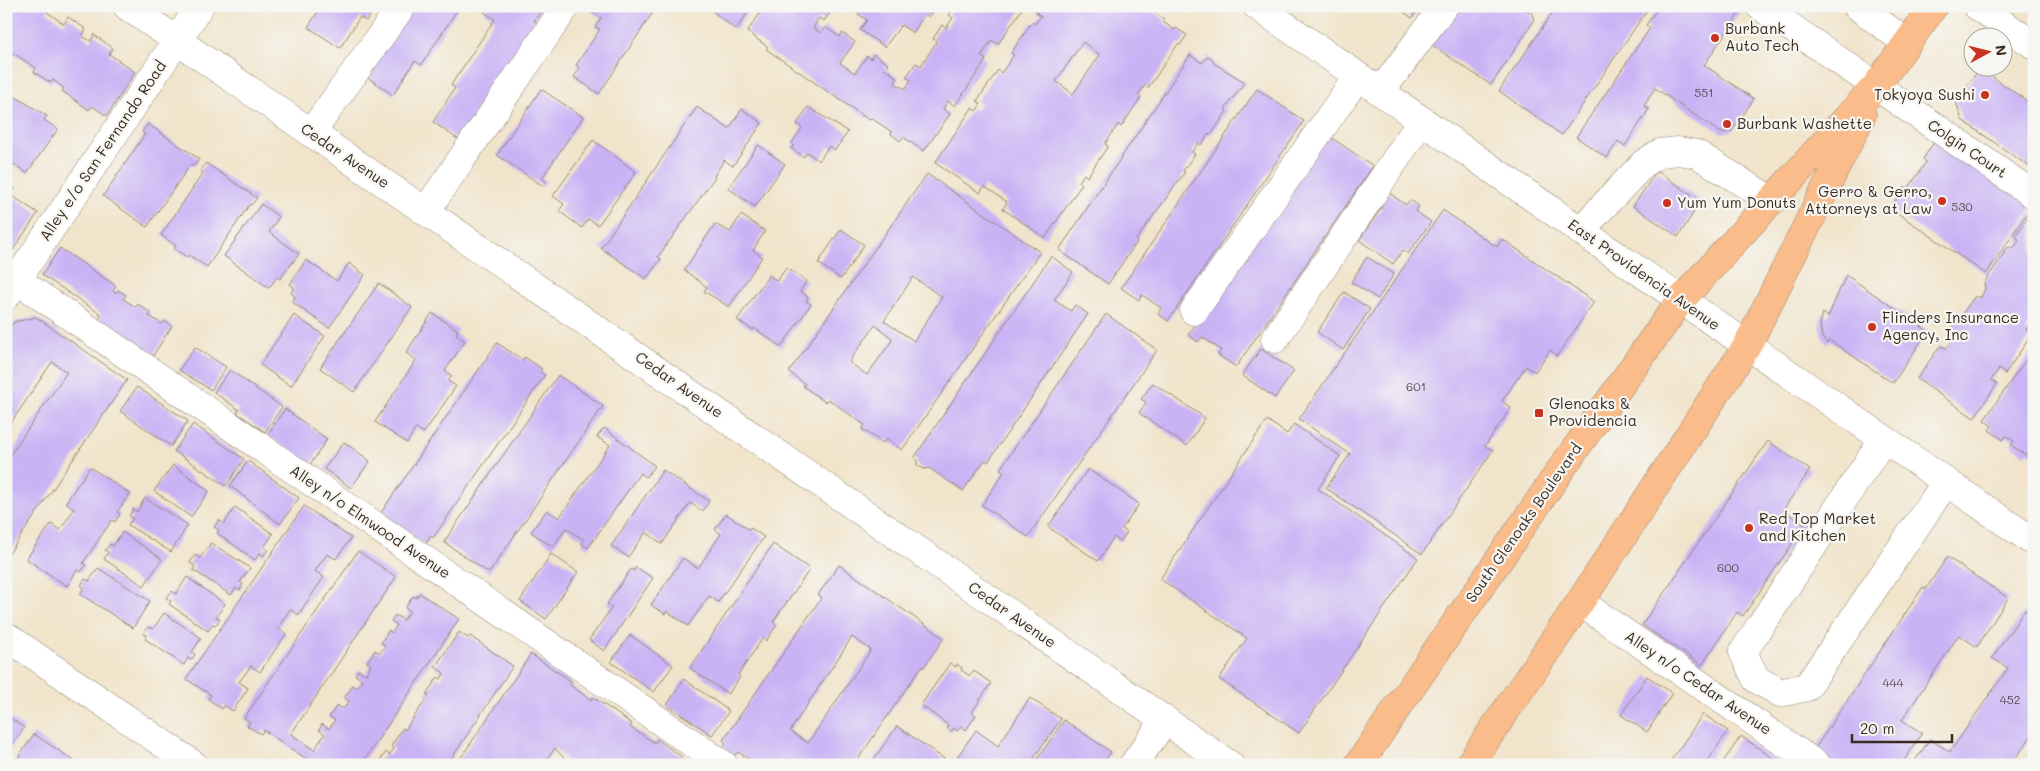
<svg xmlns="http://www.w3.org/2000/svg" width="2040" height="771" viewBox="0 0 2040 771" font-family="Mali,sans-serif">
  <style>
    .building { fill: #c9b3f5; fill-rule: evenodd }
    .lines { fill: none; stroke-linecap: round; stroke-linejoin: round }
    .minor-casing { stroke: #968774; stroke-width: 29 }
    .major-casing { stroke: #968774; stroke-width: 29 }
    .minor { stroke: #fff; stroke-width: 28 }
    .major { stroke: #f9bc8a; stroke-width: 28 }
    .poi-dot { fill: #c8321e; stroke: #f6f6f2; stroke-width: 2 }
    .labels { text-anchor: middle; stroke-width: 4.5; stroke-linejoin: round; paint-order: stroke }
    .number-label { font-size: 12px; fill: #5e4c54 }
    .poi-label { font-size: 15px; fill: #3b2a1e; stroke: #f6f6f2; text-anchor: start }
    .street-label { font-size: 15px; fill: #3b2a1e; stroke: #f6f6f2 }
  </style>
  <rect width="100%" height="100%" fill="#f6f6f2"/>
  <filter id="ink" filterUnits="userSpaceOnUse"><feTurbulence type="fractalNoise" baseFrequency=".02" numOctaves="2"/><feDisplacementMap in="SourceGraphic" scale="10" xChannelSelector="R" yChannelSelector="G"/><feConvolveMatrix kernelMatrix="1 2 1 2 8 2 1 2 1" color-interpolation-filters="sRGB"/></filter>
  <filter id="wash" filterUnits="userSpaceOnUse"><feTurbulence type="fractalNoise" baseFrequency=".0096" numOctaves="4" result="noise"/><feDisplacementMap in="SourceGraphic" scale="20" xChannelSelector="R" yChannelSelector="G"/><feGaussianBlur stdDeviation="1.12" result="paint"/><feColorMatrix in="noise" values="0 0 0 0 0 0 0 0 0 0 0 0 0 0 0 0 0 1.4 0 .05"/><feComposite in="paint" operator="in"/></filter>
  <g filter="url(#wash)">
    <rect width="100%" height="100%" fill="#f1e4cb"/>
    <g id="blocks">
      <path class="building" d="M6,6H50L47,12L64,24L68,17L86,29L82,36L91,41L94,35L113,48L109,54L135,72L107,116L92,106L89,110L62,91L64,88L53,80L51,83L34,72L36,68L13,53L11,56L6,53Z
        M322,6H377L366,21L360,17L340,48L308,27Z
        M414,6H460L421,65L415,61L393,95L361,73Z
        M488,6H544L534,21L538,23L465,144L433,122L455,88L451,85L495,19L484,12Z
        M583,6H657L599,94L574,77L580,68L576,65L600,29L595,27L601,18Z
        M706,6H752L736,30Z
        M765,6H831L833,8L824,21L819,18L813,28L821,33L825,27L840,37L842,33L855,42L840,63L855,73L867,56L871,59L874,54L888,64L884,68L898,78L895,83L905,89L911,80L906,77L916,63L921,66L937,41L933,39L942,25L946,28L953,18L949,15L956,6H1024L998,44L992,40L981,56L986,60L955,106L948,101L943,109L950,114L924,151L903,137L900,141L891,134L892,132L871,118L869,120L766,49L768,47L747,32Z
        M863,6H932L935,8L929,17L925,14L913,33L901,25L885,47L860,30L867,20L858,14Z
        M1041,6H1140L1148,11L1149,9L1165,20L1163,22L1174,30L1176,28L1187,35L1180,45L1178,44L1148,88L1145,85L1138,95L1141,97L1121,127L1118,124L1105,144L1108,146L1087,177L1084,174L1079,182L1082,184L1045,238L1003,209L1007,202L984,186L980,193L935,163L972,108L976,111L981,104L977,101L998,70L1001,73L1014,55L1011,53L1032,22L1035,24L1041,16L1036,13ZM1083,42L1100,55L1073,94L1056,81Z
        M1396,6H1420L1412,18Z
        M1449,6H1520L1532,13L1534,21L1491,85L1426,41Z
        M1557,6H1650L1562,135L1499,91Z
        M1659,6H1744L1704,65L1754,99L1732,131L1721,133L1655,88L1644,106L1649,109L1625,146L1618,141L1607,158L1576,137L1650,28L1646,25Z
        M1190,55L1202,63L1208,56L1214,60L1213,63L1245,82L1225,109L1227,111L1211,135L1209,134L1201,145L1198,143L1192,152L1195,154L1183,171L1185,172L1136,240L1137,242L1108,284L1059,250Z
        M1980,68L2034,106V170L1962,120L1956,102Z
        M541,89L583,117L542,178L546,181L543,186L497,155Z
        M1257,89L1304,121L1168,321L1158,314L1161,308L1142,295L1139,300L1121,288Z
        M6,91L47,116L44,120L58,129L27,173L6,159Z
        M697,107L729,129L742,109L762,123L733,166L724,160L714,176L715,177L658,257L661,259L646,279L601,248Z
        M808,107L848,132L835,150L829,146L819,161L807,152L804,157L791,148L794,145L792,143L802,128L797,124Z
        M148,124L199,159L194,166L191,164L147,227L103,196L145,134L142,132Z
        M1326,134L1373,166L1236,367L1218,355L1221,350L1202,337L1198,342L1188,335Z
        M1936,139L2033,205L1986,274L1890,208L1905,187L1908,189L1926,162L1923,159Z
        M593,140L636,172L598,225L588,219L582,228L559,211L564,204L553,196Z
        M758,145L785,164L755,207L728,188Z
        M206,163L257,198L251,205L250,204L207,267L189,255L187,257L174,249L176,246L161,235L203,173L200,171Z
        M1657,171L1701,201L1678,237L1633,206Z
        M927,174L1040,252L902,450L886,439L883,443L862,429L865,425L828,399L825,402L803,386L805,384L789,372ZM913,277L942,297L914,341L884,321ZM875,325L893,339L867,375L849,362Z
        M6,182L15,188L11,195L38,213L9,256L6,254Z
        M1385,190L1406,205L1410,200L1419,206L1415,211L1431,222L1408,254L1403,250L1393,264L1359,240L1382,207L1376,203Z
        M261,204L279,217L269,232L299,254L280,279L277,277L269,288L224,256Z
        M1443,210L1497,247L1502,239L1594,302L1557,356L1550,350L1535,372L1526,366L1502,401L1511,408L1485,446L1493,450L1422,554L1326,488L1350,454L1299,419Z
        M2032,211L2034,324L2031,322L2026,330L2032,334L2005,374L1999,369L1991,380L1997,384L1974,418L1917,379L1940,346L1947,348L1953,339L1949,333L1974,297H1981L1985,289L1984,283L2008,247L2013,249L2019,241L2016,235Z
        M741,215L765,231L753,250L762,257L729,307L704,291L707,287L684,270L715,224L730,232Z
        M841,229L864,245L841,279L818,263Z
        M60,248L116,286L113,291L115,293L118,290L126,295L123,299L136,307L138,304L151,313L149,316L162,324L164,321L172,326L152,357L98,320L102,315L42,275Z
        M1051,256L1073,272L1054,300L1071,311L1075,305L1088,314L988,462L985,460L963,491L929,468L924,469L917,465V460L914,458Z
        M1367,257L1394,274L1378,299L1351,282Z
        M306,260L337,281L349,263L365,275L329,328L292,302L295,296L291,293L294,287L290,284Z
        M786,268L807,281L800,291L808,297L806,301L811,304L781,347L754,328L753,330L737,320L769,275L777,281Z
        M1846,275L1928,331L1893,383L1829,340L1827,344L1822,337L1820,324L1823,313L1828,317Z
        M379,283L412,307L354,392L320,368Z
        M1344,292L1370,309L1343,350L1317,332Z
        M432,313L458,330L456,334L465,341L445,371L452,376L448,381L456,386L424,433L416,428L407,443L375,422L416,360L406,353Z
        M1106,314L1157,350L1028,537L982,505L1004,472L1000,469Z
        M294,315L325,336L291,386L260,365Z
        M36,317L127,380L6,558V461L67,372L52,362L6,430V333L14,322Z
        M497,343L523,360L525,357L542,369L540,372L545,375L433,538L431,536L425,545L380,514Z
        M195,347L226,367L211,390L179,370Z
        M2034,348V456L2028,452L2025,455L2011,445L2014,441L2006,436L2003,440L1989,430L1992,426L1984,420Z
        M1261,349L1294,371L1275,398L1242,375Z
        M230,370L282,407L265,432L237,413L239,410L214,392Z
        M558,375L603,406L489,573L444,542Z
        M1153,383L1205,418L1187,446L1139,413L1146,402L1141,399Z
        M137,387L188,421L171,446L120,411Z
        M285,409L327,439L310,465L267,435Z
        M1267,420L1287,434L1294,424L1340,456L1318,489L1418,558L1299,733L1219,679L1247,638L1160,579Z
        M193,424L244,459L226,486L174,451Z
        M604,428L655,466L646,477L640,473L588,548L582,544L584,540L566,528L553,547L531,532L547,510L559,518L610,445L597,437Z
        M1768,441L1810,470L1783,510L1805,525L1743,616L1737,612L1702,665L1642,625Z
        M344,442L370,461L351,488L324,469Z
        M248,461L299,498L280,524L230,486Z
        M173,465L209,491L191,517L154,491Z
        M90,467L130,494L117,512L120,514L115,522L112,520L83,563L86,565L81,572L77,570L67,586L26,559L51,524L60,530L74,509L66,502Z
        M1088,469L1139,504L1122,529L1127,532L1120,542L1114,537L1098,561L1048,527Z
        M663,470L709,501L703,511L690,503L662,544L646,532L628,557L611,546Z
        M145,498L188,525L171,552L128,525L133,518L129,516L133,509L137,512Z
        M304,506L351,538L336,559L327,554L315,571L324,577L298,615L290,609L278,628L286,634L260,672L251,666L239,682L248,688L233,711L224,705L222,709L208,699L211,695L186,679Z
        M235,507L273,534L264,547L268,550L263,556L260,553L255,560L217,533L219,530L214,527L219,520L224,524Z
        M726,514L750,530L751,528L764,537L718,602L709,596L688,626L667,611L665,614L651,605L683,558L698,568L721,534L715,529Z
        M122,532L162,559L144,586L104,559L108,552L105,550L110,544L113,546Z
        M211,543L250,568L240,582L243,584L240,590L236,588L231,595L193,570L195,566L190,563L195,555L200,558Z
        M773,544L810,569L773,622L777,625L766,641L763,638L738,675L740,677L728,694L690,668Z
        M358,551L396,577L291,734L314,750L325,734L319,730L322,724L329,729L335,720L329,717L337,705L343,709L349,701L344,698L353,685L357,688L362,680L355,675L358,670L366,674L371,665L367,662L375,650L380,653L385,646L381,643L389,630L392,633L397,625L391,621L395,615L404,620L410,611L405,608L413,596L416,598L419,593L459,619L361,765H315L264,730L261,734L247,726L250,722L244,718Z
        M551,554L578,572L546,619L520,601Z
        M1947,557L2008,598L1977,647L1959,635L1902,720L1922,733L1901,765H1836L1814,750L1923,587L1926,589Z
        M839,565L944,638L923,668L922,666L854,765H757L738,752L734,756L722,748L726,743L723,740L822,597L818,595ZM852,637L871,650L808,743L790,731Z
        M636,567L653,578L604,651L589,640L612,607L607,604L631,569L634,571Z
        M98,568L150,601L133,628L80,594L84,587L81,585L85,579L89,581Z
        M187,577L225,604L216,617L220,619L216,625L213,624L208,631L169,604L171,601L166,598L172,591L176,594Z
        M2025,610L2034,616V732L2011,765H1912L1930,739L1950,752L2008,668L1992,658Z
        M164,613L201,638L192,652L195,654L192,660L188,658L184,665L145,639L147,635L143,634L148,627L153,629Z
        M459,632L468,638L470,636L513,666L447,765H377L386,752L389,755L394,749L391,746L403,728L405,730L429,695L426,694L438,677L441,679L444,673L435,667Z
        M630,635L673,665L654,692L611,662Z
        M531,654L572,682L570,685L591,700L593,697L632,724L630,727L655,743L657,739L682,757L680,760L688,765H570L555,748L543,765H456Z
        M950,663L956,667L957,664L962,668L961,670L970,676L974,671L991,683L972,712L976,715L966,730L961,726L957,731L954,728L951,731L947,728L948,725L921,705Z
        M1647,676L1672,693L1647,732L1621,715Z
        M684,679L729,711L712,735L667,705Z
        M1030,698L1061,719L1029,765H956L953,763L976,730L998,746Z
        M1703,714L1728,731L1705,765H1668Z
        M6,715L24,728L6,754Z
        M1064,720L1111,752L1102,765H1033Z
        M897,726L947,761L945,765H870Z
        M34,734L80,765H13Z
        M1741,736L1783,765H1721Z"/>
    </g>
  </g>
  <g filter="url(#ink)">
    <use href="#blocks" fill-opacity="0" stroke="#968774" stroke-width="1"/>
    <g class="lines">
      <g class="minor-casing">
        <path id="minor" d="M127,6L1230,765
          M1257,6C1515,186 1774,365 2034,542
          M1760,6L2034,195
          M1857,6L1907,43
          M1977,6L2034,45
          M1381,91L1444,6
          M311,133L402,6
          M426,211L566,6
          M1580,231L1644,163L1660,153L1678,151L1697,154L1772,201
          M17,280L724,765
          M6,296L200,6
          M1194,311L1358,76
          M1275,339L1422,120
          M1883,440L1743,652L1756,679L1780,693L1807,687L1946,482
          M1580,602L1817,765
          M6,636L194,765
          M1133,765L1165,720"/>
      </g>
      <g class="major-casing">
        <path id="major" d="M1358,765L1566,462L1680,301L1876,86L1934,6
          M1469,765L1580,602L1747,346L1862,115"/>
      </g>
      <use href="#minor" class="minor"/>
      <use href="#major" class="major"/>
    </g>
  </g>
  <g class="poi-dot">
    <circle cx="1715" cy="38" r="5"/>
    <circle cx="1985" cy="95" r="5"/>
    <circle cx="1727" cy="124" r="5"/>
    <circle cx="1942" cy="201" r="5"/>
    <circle cx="1667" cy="203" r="5"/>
    <circle cx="1872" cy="327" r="5"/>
    <rect x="1534" y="408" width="10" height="10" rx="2.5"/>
    <circle cx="1749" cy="528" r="5"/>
  </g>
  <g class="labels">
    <g class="number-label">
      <text x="1704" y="97">551</text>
      <text x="1962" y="211">530</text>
      <text x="1416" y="391">601</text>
      <text x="1728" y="572">600</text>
      <text x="1893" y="687">444</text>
      <text x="2010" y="704">452</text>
    </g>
    <g class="poi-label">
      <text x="1725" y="34">Burbank<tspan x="1725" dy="17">Auto Tech</tspan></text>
      <text x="1975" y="100" text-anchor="end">Tokyoya Sushi</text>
      <text x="1737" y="129">Burbank Washette</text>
      <text x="1932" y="197" text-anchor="end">Gerro &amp; Gerro,<tspan x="1932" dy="17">Attorneys at Law</tspan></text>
      <text x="1677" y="208">Yum Yum Donuts</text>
      <text x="1882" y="323">Flinders Insurance<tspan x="1882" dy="17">Agency, Inc</tspan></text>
      <text x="1549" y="409">Glenoaks &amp;<tspan x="1549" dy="17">Providencia</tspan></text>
      <text x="1759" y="524">Red Top Market<tspan x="1759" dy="17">and Kitchen</tspan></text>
    </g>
    <g class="street-label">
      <text transform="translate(1967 149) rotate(34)" y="5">Colgin Court</text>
      <text transform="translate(103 151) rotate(-56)" y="5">Alley e/o San Fernando Road</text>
      <text transform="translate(345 156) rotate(34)" y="5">Cedar Avenue</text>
      <text transform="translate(1644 275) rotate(35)" y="5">East Providencia Avenue</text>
      <text transform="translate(679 385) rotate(35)" y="5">Cedar Avenue</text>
      <text transform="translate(370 522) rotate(34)" y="5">Alley n/o Elmwood Avenue</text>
      <text transform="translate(1524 523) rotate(-55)" y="5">South Glenoaks Boulevard</text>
      <text transform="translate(1012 615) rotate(35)" y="5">Cedar Avenue</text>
      <text transform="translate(1698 683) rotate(34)" y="5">Alley n/o Cedar Avenue</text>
    </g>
  </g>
  <rect width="2040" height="771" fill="none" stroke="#f6f6f2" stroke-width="25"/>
  <g transform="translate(1988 52) rotate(83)"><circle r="24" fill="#f6f6f2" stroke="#aba49d"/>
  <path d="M0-4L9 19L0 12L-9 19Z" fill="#c8321e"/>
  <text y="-8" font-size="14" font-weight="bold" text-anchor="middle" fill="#3b2a1e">N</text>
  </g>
  <path d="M1852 734v8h100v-8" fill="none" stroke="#3b2a1e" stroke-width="2.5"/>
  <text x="1860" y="734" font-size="15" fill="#3b2a1e" stroke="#f6f6f2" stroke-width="4" paint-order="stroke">20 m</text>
</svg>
